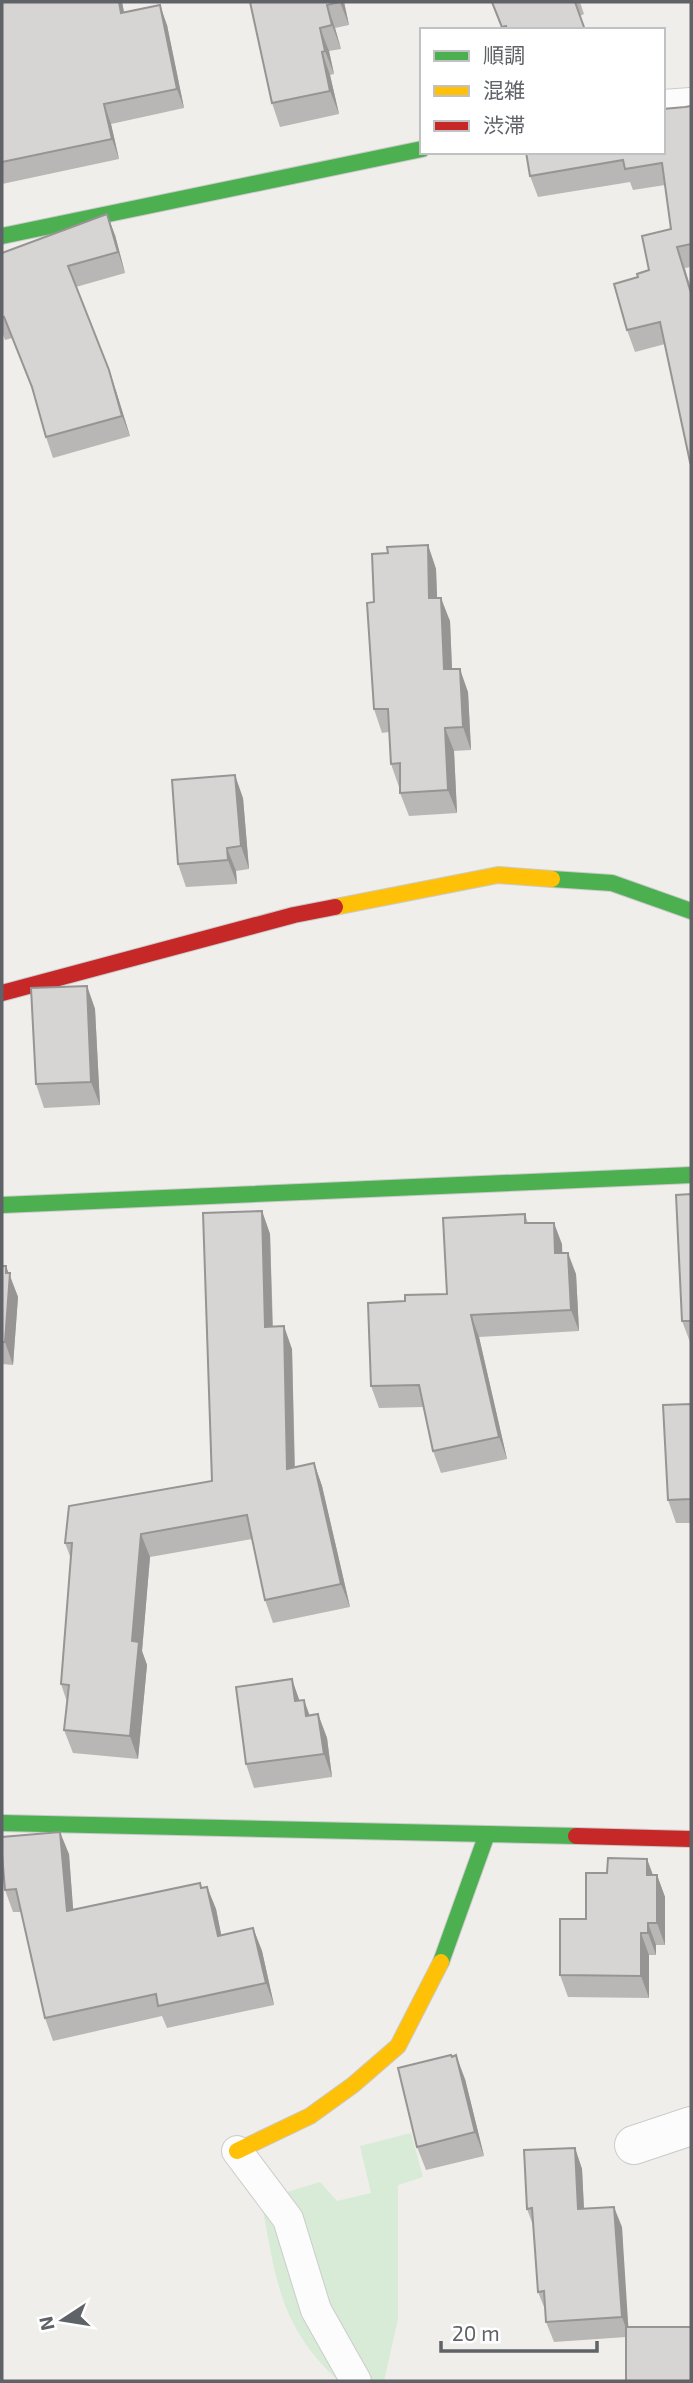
<svg xmlns="http://www.w3.org/2000/svg" width="693" height="2383" viewBox="0 0 693 2383" font-family="'Exo 2','Noto Sans JP',sans-serif">
  <style>
    .green { fill: #d8ebd6 }
    .lines { fill: none; stroke-linecap: round; stroke-linejoin: round }
    .lane-casing { stroke: #cbcccc; stroke-width: 32 }
    .street-casing { stroke: #cbcccc; stroke-width: 40 }
    .fast-casing { stroke: #cacacb; stroke-width: 18 }
    .slow-casing { stroke: #cacacb; stroke-width: 18 }
    .jam-casing { stroke: #cacacb; stroke-width: 18 }
    .lane { stroke: #fdfcfc; stroke-width: 30 }
    .street { stroke: #fdfcfc; stroke-width: 38 }
    .fast { stroke: #4caf50; stroke-width: 16 }
    .slow { stroke: #ffc107; stroke-width: 16 }
    .jam { stroke: #c62828; stroke-width: 16 }
    .wall { fill: #b8b7b5 }
    .shaded-wall { fill: #969594 }
    .building { fill: #d6d5d3; stroke: #969594; stroke-width: 2 }
  </style>
  <rect width="100%" height="100%" fill="#efeeea"/>
  <path class="green" d="M411,2133L423,2177L398,2185V2319L384,2381H338C324,2367 310,2352 300,2335C275,2296 270,2244 261,2200L320,2182L337,2201L371,2193L360,2146Z"/>
  <g class="lines">
    <g class="lane-casing">
      <path id="lane" d="M237,2151L288,2219L316,2310L356,2381"/>
    </g>
    <g class="street-casing">
      <path id="street" d="M663,109L691,107
        M634,2145L691,2126"/>
    </g>
    <g class="fast-casing">
      <path id="fast" d="M2,236L422,149
        M552,879L612,883L691,911
        M2,1205L691,1175
        M2,1823L576,1836
        M441,1962L487,1834"/>
    </g>
    <g class="slow-casing">
      <path id="slow" d="M335,907L498,875L552,879
        M237,2151L310,2116L353,2085L398,2046L441,1962"/>
    </g>
    <g class="jam-casing">
      <path id="jam" d="M2,993L294,915L335,907
        M576,1836L691,1839"/>
    </g>
    <use href="#lane" class="lane"/>
    <use href="#street" class="street"/>
    <use href="#fast" class="fast"/>
    <use href="#slow" class="slow"/>
    <use href="#jam" class="jam"/>
  </g>
  <path class="wall" d="M2,2H122L124,12L167,25L184,108L111,124L119,159L2,184Z
    M250,2H344L349,25L335,28L341,49L329,51L334,74L330,75L339,114L280,127L272,103Z
    M491,2H580L584,14L580,16L585,30H502Z
    M691,106V267L685,268L691,289V466L665,344L635,352L627,330L638,277L649,270L671,229L665,185L633,190L630,182L538,197L530,176L685,107Z
    M115,235L125,273L76,287L116,391L130,436L53,458L46,437L33,392L12,338L5,340L2,331V253Z
    M428,545L436,569L437,598L450,621L452,669L468,692L471,750L454,751L457,813L409,816L400,793V787H399L391,764L389,732L382,733L374,709L388,553Z
    M243,798L249,869L236,871L237,884L186,887L178,864Z
    M87,986L95,1009L100,1105L44,1108L36,1084Z
    M691,1194V1342H690L682,1321Z
    M262,1211L270,1234L273,1326L292,1349L295,1467L314,1463L322,1486L350,1607L273,1623L265,1600L252,1539L150,1557L142,1651L147,1665L138,1759L73,1753L64,1730L67,1702L61,1684L71,1559L65,1543L212,1481Z
    M525,1214L528,1223L562,1244V1253L576,1274L579,1331L479,1337L507,1459L441,1473L433,1451L423,1407L379,1408L371,1386L447,1294Z
    M2,1266L9,1273L18,1297L13,1365L2,1364Z
    M691,1404V1523H676L668,1500Z
    M304,1700L310,1716L318,1714L327,1738L332,1777L254,1788L246,1764L299,1701Z
    M69,1854L73,1910L200,1883L201,1888L207,1887L216,1909L221,1935L253,1928L262,1951L274,2005L167,2028L162,2016L53,2041L45,2018L21,1912H13L5,1890Z
    M647,1859L653,1875H657L665,1897V1945H656V1955H649V1998L568,1997L560,1975L607,1873Z
    M465,2079L484,2156L426,2170L417,2147Z
    M575,2148L582,2169L584,2209L622,2227L626,2337L554,2342L546,2322V2312L538,2292L534,2228L527,2209Z"/>
  <path class="shaded-wall" d="M119,2H122L128,33L121,13Z
    M340,2H344L349,25Z
    M160,5L167,25L184,108L177,89Z
    M327,5L335,28L341,49L332,25Z
    M320,28L329,51L334,74L325,51Z
    M322,52L330,75L339,114L330,91Z
    M104,104L111,124L119,159L112,139Z
    M107,214L115,235L125,273L118,252Z
    M677,247L691,289V293Z
    M109,370L116,391L130,436L122,416Z
    M428,545L436,569L438,622L429,598Z
    M441,598L450,621L453,693L444,669Z
    M460,669L468,692L471,750L463,727Z
    M445,728L454,751L457,813L448,790Z
    M235,775L243,798L249,869L241,846Z
    M227,848L236,871L237,884L228,860Z
    M87,986L95,1009L100,1105L91,1082Z
    M262,1211L270,1234L273,1349L265,1327Z
    M554,1223L562,1244L563,1275L555,1253Z
    M568,1253L576,1274L579,1331L571,1310Z
    M6,1266L18,1297L13,1365L5,1342Z
    M471,1315L479,1337L507,1459L499,1437Z
    M284,1326L292,1349L295,1491L287,1469Z
    M314,1463L322,1486L350,1607L341,1584Z
    M141,1534L150,1557L142,1651L147,1665L138,1759L130,1736L132,1641Z
    M292,1679L300,1702L295,1701Z
    M304,1700L312,1723L306,1716Z
    M318,1714L327,1738L332,1777L324,1754Z
    M60,1832L69,1854L75,1934L67,1911Z
    M647,1859L655,1881L647,1875Z
    M657,1875L665,1897V1945L657,1923Z
    M207,1887L216,1909L226,1958L218,1936Z
    M648,1923L656,1945V1955L648,1933Z
    M253,1928L262,1951L274,2005L266,1983Z
    M641,1933L649,1955V1998L641,1976Z
    M456,2055L465,2079L484,2156L475,2132Z
    M575,2148L582,2169L585,2230L578,2209Z
    M614,2207L622,2227L629,2337L622,2317Z"/>
  <path class="building" d="M2,2H119L121,13L160,5L177,89L104,104L112,139L2,162Z
    M250,2H340L327,5L332,25L320,28L325,51L322,52L330,91L272,103Z
    M492,2H575L585,30H507L506,26L502,27Z
    M691,106V244L677,247L691,293V461L690,462L660,322L627,330L614,284L638,277L637,274L649,270L642,236L671,229L662,163L625,169L623,160L530,176L526,152H663V109L685,107Z
    M107,214L118,252L68,266L109,370L122,416L46,437L32,387L4,317L2,318V253Z
    M428,545L429,598H441L444,669H460L463,727L445,728L448,790L400,793V763L391,764L388,709H374L367,603L374,602L372,554L388,553L387,547Z
    M235,775L241,846L227,848L228,860L178,864L172,780Z
    M87,986L91,1082L36,1084L31,988Z
    M691,1194V1321H682L676,1195Z
    M262,1211L265,1327L284,1326L287,1469L314,1463L341,1584L265,1600L247,1515L141,1534L132,1641L139,1642L130,1736L64,1730L69,1685L61,1684L72,1543H65L69,1506L212,1481L203,1213Z
    M525,1214V1223H554L555,1253H568L571,1310L471,1315L499,1437L433,1451L419,1385L371,1386L368,1303L405,1301V1295L447,1294L443,1218Z
    M2,1266H6V1273H10L5,1342H2Z
    M691,1404V1499L668,1500L663,1405Z
    M292,1679L295,1701L304,1700L306,1716L318,1714L324,1754L246,1764L236,1687Z
    M60,1832L67,1911L200,1883L201,1888L207,1887L218,1936L253,1928L266,1983L158,2006L156,1994L45,2018L16,1889L5,1890L2,1854V1837Z
    M608,1858L647,1859V1875H657V1923H648V1933H641V1976L560,1975V1919H586V1873H607Z
    M451,2055L452,2057L456,2055L475,2132L417,2147L398,2068Z
    M575,2148L578,2209L614,2207L622,2317L546,2322L544,2291L538,2292L532,2208L527,2209L524,2150Z
    M626,2327H691V2381H626Z"/>
  <rect width="693" height="2383" fill="none" stroke="#5f6368" stroke-width="7"/>
  <rect x="420" y="28" width="245" height="126" fill="#ffffff" stroke="#bfc1c3" stroke-width="2"/>
  <rect x="434" y="51" width="35" height="10" fill="#4caf50" stroke="#bfc1c3" stroke-width="2"/>
  <text x="483" y="63" font-size="21" fill="#5f6368">順調</text>
  <rect x="434" y="86" width="35" height="10" fill="#ffc107" stroke="#bfc1c3" stroke-width="2"/>
  <text x="483" y="98" font-size="21" fill="#5f6368">混雑</text>
  <rect x="434" y="121" width="35" height="10" fill="#c62828" stroke="#bfc1c3" stroke-width="2"/>
  <text x="483" y="133" font-size="21" fill="#5f6368">渋滞</text>
  <g transform="translate(63 2320) rotate(258)" stroke="#ffffff" stroke-width="5" paint-order="stroke">
  <path d="M0-5L12 26L0 18L-12 26Z" fill="#5f6368"/>
  <text y="-10" font-size="19" font-weight="bold" text-anchor="middle" fill="#5f6368">N</text>
  </g>
  <path d="M441 2341v10h156v-10" fill="none" stroke="#5f6368" stroke-width="3.5"/>
  <text x="452" y="2341" font-size="21" fill="#5f6368" stroke="#ffffff" stroke-width="5" paint-order="stroke">20 m</text>
</svg>
